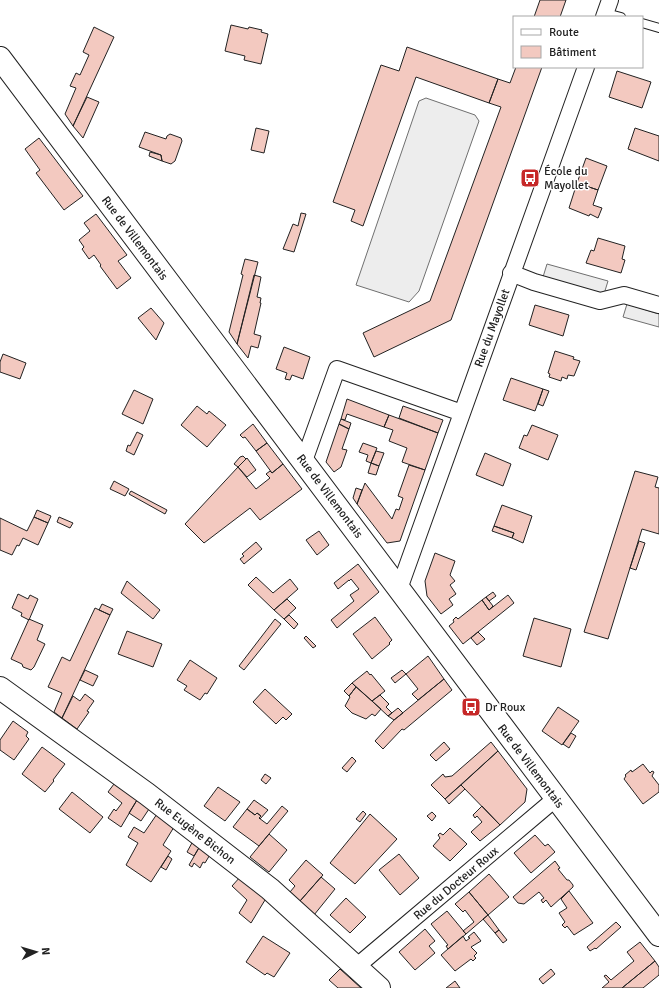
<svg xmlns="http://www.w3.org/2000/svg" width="659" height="988" viewBox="0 0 659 988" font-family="Signika,sans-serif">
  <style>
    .parking { fill: #ededed; stroke: #6f6f6f }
    .building { fill: #f3c9c0; stroke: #222 }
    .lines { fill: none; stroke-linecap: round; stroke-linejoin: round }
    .lane-casing { stroke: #222; stroke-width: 10 }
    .street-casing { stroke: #222; stroke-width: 18 }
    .secondary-casing { stroke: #222; stroke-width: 24 }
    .primary-casing { stroke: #222; stroke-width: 24 }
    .lane { stroke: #fff; stroke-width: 8 }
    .street { stroke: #fff; stroke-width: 16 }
    .secondary { stroke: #fff; stroke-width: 22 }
    .primary { stroke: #fff; stroke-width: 22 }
    .labels { text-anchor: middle; stroke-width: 3; stroke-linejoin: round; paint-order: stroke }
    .poi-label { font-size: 12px; fill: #222; stroke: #fff; text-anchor: start }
    .street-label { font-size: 12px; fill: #222; stroke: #fff }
  </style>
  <rect width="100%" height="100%" fill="#fff"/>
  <path class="parking" d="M426,98L475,115L479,121L419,291L409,302L356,285L419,101Z
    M547,264L608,281L604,294L543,277Z
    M627,304L659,314V327L623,317Z"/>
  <path class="building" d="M540,0H566L560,17H534Z
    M231,25L248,29L249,27L262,30L261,32L268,34L261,64L244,60L245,56L225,51Z
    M94,27L114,37L73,126L65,114L76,88L70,86L76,73L80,75L89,55L83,52Z
    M407,47L498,79L489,103L416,77L363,226L351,221L355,210L333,202L381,65L399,71Z
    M516,67H542L451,320L374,357L363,333L430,301L501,107L489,103L498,79L510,83Z
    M617,71L651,82L642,108L609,97Z
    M87,97L99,102L83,138L73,126Z
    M256,128L269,131L264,153L251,150Z
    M635,128L659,136V161L628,149Z
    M145,132L166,139L167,136L170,134L181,138L182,141L175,161L171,164L162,161L161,155L139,147Z
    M39,138L83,196L64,210L36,173L40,170L25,149Z
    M150,152L161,155L162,161L149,156Z
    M586,158L607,166L598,190L577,183Z
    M577,183L598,190L593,205L602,208L598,218L590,214L589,216L569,208Z
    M301,213L306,214L294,252L283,249L293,224L298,226Z
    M96,214L127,255L118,261L131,278L117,289L100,266L101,265L94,255L89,259L82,249L84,247L79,240L90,231L84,223Z
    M598,238L625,246L622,259L625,260L621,273L586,263L591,250L594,251Z
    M245,259L258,262L237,344L229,332L243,275L241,274Z
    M254,275L261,277L257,297L261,298L260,303H261L254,334L261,336L258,348L251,346L248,358L237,344Z
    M535,305L569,315L563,336L529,325Z
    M151,308L164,323L156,340L138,318Z
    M284,347L310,357L303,379L292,375L290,380L285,379L287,373L276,369Z
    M555,351L574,357L573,359L580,361L574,376L568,375L567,379L562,377L561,381L549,377L550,374L548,373Z
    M3,354L26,363L20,379L0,372V362Z
    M511,378L543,389L535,411L503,400Z
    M543,389L549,391L543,406L538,404Z
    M134,390L153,399L143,424L122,414Z
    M347,399L389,415L384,427L347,414L345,420L341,419Z
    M197,406L207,414L209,411L226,425L207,447L181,425Z
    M403,406L443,420L438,433L399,418Z
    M389,415L438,433L425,470L402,462L407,448L389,441L393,430L384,427Z
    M341,419L351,423L349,429L339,424Z
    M253,424L267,443L256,451L245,437L243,438L240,435Z
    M339,424L349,429L342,449L347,450L341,467L334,472L326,462Z
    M532,425L558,435L548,460L519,448L524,435L527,436Z
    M137,432L143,435L134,455L126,451L128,445L130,446Z
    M267,443L283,464L272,473L256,451Z
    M363,443L377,448L371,463L366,461L368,455L359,452Z
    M376,451L384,453L379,466L371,463Z
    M485,453L511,464L503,486L476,475Z
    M243,456L246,459L238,467L234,464L240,457Z
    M247,458L256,470L247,477L238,467Z
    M371,463L379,466L376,475L368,473Z
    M283,464L302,489L260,520L250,508L204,543L185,524L238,467L256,489L270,478L266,474L270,471L272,473Z
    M409,465L425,470L400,541L387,543L357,504L365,483L392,519L396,509L399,510L403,498L398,496Z
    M635,471L658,477L655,487L659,488V534L642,529L608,639L584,632Z
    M114,481L129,489L125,496L110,489Z
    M356,488L362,490L357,504L353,498Z
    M131,491L167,510L165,514L129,494Z
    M502,505L532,516L523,543L512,538L514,533L494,526Z
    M37,510L51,516L48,523L34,517Z
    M34,517L48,523L38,545L23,538L19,546L17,545L12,555L0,550V518L27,531Z
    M59,517L73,523L70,528L57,522Z
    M494,526L514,533L512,538L492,531Z
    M319,531L329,545L317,555L306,540Z
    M639,541L645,543L636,570L630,568Z
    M256,542L262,549L244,564L240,559L244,556L242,554Z
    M435,553L455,561L450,575L455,581L450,585L456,594L449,599L453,605L441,614L427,596L425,581Z
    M358,564L379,592L337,628L331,620L354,601L350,595L359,589L351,579L349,581V580L338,589L334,583Z
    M256,577L273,593L290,579L298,589L274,610L248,585Z
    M127,581L160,610L153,619L121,593Z
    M493,592L496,596L489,601L486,597Z
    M18,594L28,599L30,595L38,599L29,620L21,616L22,613L12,608Z
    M508,595L514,603L463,644L449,626L454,622L453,620L456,617L458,619L482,600L489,610Z
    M486,597L493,606L489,610L482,600Z
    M287,599L296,608L284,619L274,610Z
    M102,604L113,609L110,615L99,610Z
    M95,608L110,615L62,718L54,712L62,693L48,687L62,657L70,661Z
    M289,615L298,624L294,629L284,619Z
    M375,617L392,640L389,643L390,644L372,659L353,634Z
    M534,618L571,629L561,667L523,656Z
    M29,619L43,625L37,640L45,644L34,667L31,670L23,667L22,664L11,659Z
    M275,619L281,624L244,670L239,666Z
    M127,631L162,644L153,667L118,654Z
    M478,632L485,639L477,645L471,638Z
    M306,636L316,646L313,648L304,638Z
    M428,656L444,679L418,700L412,694L418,689L406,674Z
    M190,660L217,678L207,694L205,693L200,700L184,690L187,686L177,680Z
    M85,670L98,676L93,686L80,680Z
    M402,670L406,674L395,683L391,678Z
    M367,671L370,675L371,674L385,691L372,701L352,683Z
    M444,679L452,690L404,730L402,729L383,749L375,741L394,720Z
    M352,683L356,687L349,696L344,691Z
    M356,687L381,709L375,716L372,714L366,719L352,713L345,706L350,697L349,696Z
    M265,689L292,714L286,720L283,717L276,724L253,702Z
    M85,694L94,701L87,711L89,712L77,729L62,718L73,696L80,701Z
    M380,695L389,704L386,707L392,713L388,716L372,701Z
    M558,707L579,721L562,745L542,731Z
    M398,708L403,713L394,720L388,716Z
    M13,721L28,732L26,736L29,739L14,760L0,750V740Z
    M571,733L576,736L569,748L563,744Z
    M444,742L450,749L436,761L430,755Z
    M491,742L498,751L445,799L431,785L443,774L445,777L452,776Z
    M42,747L65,764L53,780L54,781L45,792L22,774Z
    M498,751L527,789L525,802L500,825L461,785Z
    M352,757L356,761L347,772L342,768Z
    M643,764L650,773L652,771L654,772L652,776L659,785V792L643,804L624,779L626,776L625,775L631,770L632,772Z
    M265,774L271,778L266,784L261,780Z
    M114,784L137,800L121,827L108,818L114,809L116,811L122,803L108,792Z
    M461,785L465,789L449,804L445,799Z
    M218,787L240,802L225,821L204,806Z
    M72,792L103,817L90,833L59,809Z
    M137,800L149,809L141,821L129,813Z
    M254,800L268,810L260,819L259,818L261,816L257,813L255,815L247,809Z
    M282,806L288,811L259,846L233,827L247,809L255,815L257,813L261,816L259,818L267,824Z
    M482,806L500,825L480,841L471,832L482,822L477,816L475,818L473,815Z
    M363,811L366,814L360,822L356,819Z
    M432,812L436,816L432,821L427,816Z
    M157,814L174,827L163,845L171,851L151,882L126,865L138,843L128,837L134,827L144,833Z
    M370,814L397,839L355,884L330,863Z
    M450,828L467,844L450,861L433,846L440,838L438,835L440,833L443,835Z
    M269,834L287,850L269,872L250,857Z
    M535,835L545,846L548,844L555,852L531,873L514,853Z
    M193,841L200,846L194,856L187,852Z
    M200,846L211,853L205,863L203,862L200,868L194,863L192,867L189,865Z
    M399,854L419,878L400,895L379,870Z
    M168,856L172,859L166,870L161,867Z
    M306,860L323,875L300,901L290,892L295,886L289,880Z
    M555,861L560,868L558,869L567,880H569L573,885V887L551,907L546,900L543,903L541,900L544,898L539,892L524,904L518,903L513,897Z
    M489,874L509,897L488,915L469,892Z
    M241,876L265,900L251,923L239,913L247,900L232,886Z
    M321,877L335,889L314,915L300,901Z
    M569,891L593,923L574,935L567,926L565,928L562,925L565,922L559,913L567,908L561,899Z
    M469,892L488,915L466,934L463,931L474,922L465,910L463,912L455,904Z
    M346,898L366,917L350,933L330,915Z
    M447,911L466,934L448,949L446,946L448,945L431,924Z
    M488,915L499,930L495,933L483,919Z
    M616,922L621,927L596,949L595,948L590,951L587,947Z
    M425,929L435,941L429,946L435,953L415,970L399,952Z
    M499,930L507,940L503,943L495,933Z
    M474,932L481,941L471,947L477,953L474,956L476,958L473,961L471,959L455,971L441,955L463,936L466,941L470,938L468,937Z
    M263,936L290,953L274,977L267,973L265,975L246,962Z
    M640,942L655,961L622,988H602L609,982L604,976L606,975L611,980L634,961L627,952Z
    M655,961L659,967V975L643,988H622Z
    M340,969L361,988H338L329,980Z
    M551,969L555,974L543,984L539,979Z
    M455,981L460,988H446Z"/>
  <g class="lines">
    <g class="lane-casing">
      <path id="lane" d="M606,13L621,17
        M642,23L659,28"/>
    </g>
    <g class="street-casing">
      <path id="street" d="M604,17L610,0
        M511,273L534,282L600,301L624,295L659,305
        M304,461L337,369L462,413
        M399,589L586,67
        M356,967L555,799"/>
    </g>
    <g class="secondary-casing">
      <path id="secondary" d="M0,688L147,794L270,889L379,988"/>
    </g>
    <g class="primary-casing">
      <path id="primary" d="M0,58L659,935"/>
    </g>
    <use href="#lane" class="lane"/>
    <use href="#street" class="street"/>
    <use href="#secondary" class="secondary"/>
    <use href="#primary" class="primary"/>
  </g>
  <defs>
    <g id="bus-square" transform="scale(1)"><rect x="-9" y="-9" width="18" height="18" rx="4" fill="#c62828" stroke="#fff"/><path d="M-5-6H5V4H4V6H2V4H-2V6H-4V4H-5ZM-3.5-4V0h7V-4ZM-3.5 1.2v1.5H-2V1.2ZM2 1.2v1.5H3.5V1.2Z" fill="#fff"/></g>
  </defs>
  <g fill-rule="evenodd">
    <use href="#bus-square" x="530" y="178"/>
    <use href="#bus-square" x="471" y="707"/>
  </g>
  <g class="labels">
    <g class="poi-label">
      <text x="544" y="175">École du<tspan x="544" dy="14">Mayollet</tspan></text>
      <text x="485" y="711">Dr Roux</text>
    </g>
    <g class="street-label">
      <text transform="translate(135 238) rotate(53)" y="4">Rue de Villemontais</text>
      <text transform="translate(492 328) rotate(-70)" y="4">Rue du Mayollet</text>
      <text transform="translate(330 496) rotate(53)" y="4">Rue de Villemontais</text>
      <text transform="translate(531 766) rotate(53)" y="4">Rue de Villemontais</text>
      <text transform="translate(195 831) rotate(38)" y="4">Rue Eugène Bichon</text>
      <text transform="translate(456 883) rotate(-40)" y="4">Rue du Docteur Roux</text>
    </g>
  </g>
  <rect x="513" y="16" width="130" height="52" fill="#ffffff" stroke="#a7a7a7"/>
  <rect x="521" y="29" width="20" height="6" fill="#ffffff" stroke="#a7a7a7"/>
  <text x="549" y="36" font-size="12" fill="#222222">Route</text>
  <rect x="521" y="46" width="20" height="12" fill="#f3c9c0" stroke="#a7a7a7"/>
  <text x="549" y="56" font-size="12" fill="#222222">Bâtiment</text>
  <g transform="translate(36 952) rotate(85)" stroke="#ffffff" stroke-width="3" paint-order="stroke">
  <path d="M0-3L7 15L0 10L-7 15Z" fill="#222222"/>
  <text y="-6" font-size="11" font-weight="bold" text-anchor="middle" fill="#222222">N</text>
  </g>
</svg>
